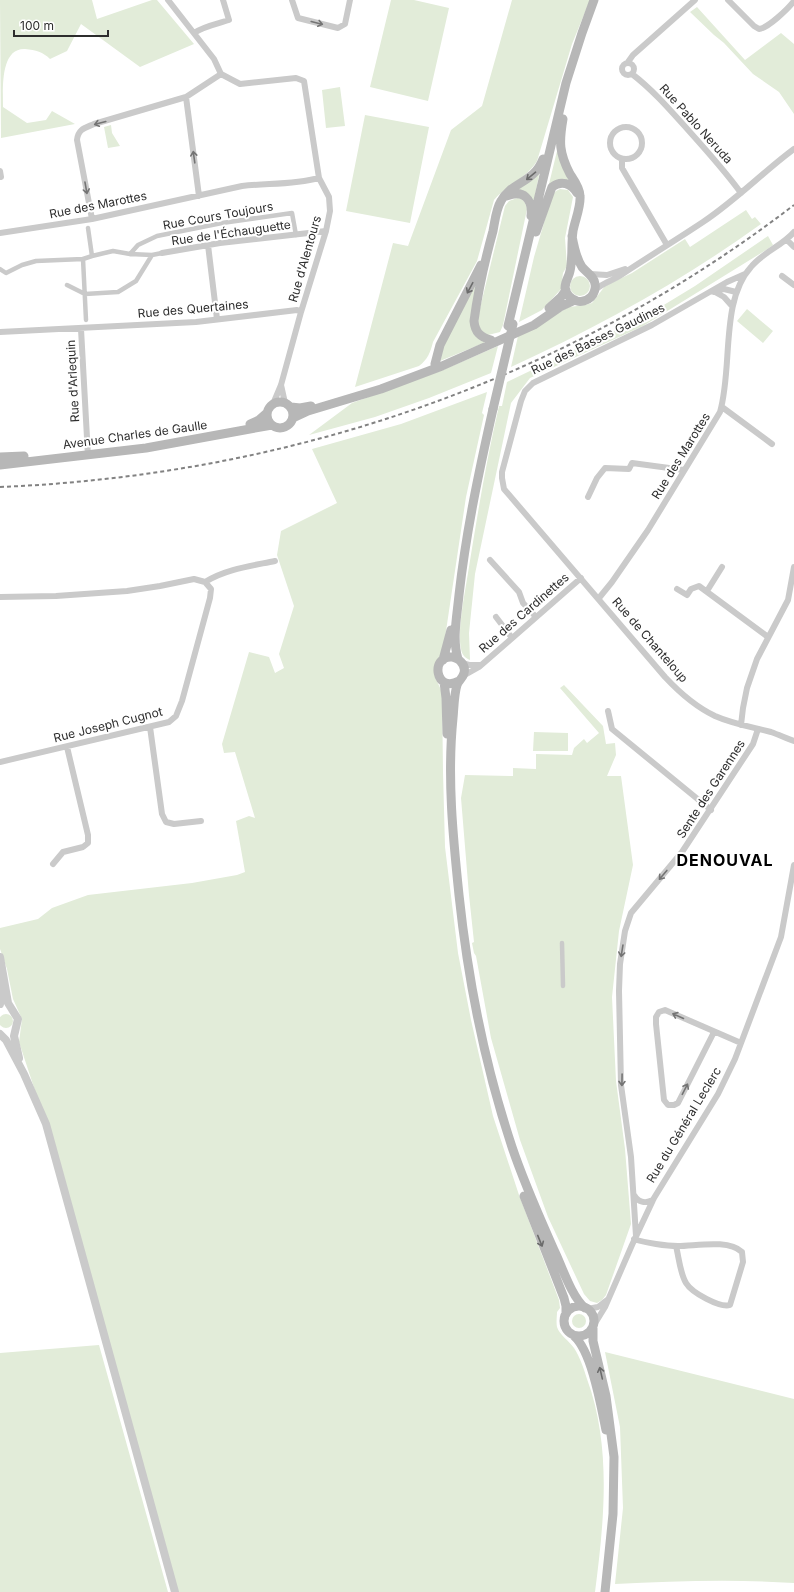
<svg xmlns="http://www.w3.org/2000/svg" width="794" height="1592" viewBox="0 0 794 1592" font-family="Inter,sans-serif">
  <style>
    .green { fill: #e2ecd9 }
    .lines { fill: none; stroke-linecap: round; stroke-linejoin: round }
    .pedestrian { stroke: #cacaca; stroke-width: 4.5 }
    .minor { stroke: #cacaca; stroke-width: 6 }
    .tertiary { stroke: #cacaca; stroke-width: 8 }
    .secondary { stroke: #b7b7b7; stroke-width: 9 }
    .rail { stroke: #828282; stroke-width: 2; stroke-dasharray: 4 3; stroke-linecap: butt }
    .secondary-bridge { stroke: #b7b7b7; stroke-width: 9 }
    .oneway { stroke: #747474 }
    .oneway2 { stroke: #6b6b6b }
    .labels { text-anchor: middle; stroke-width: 4; stroke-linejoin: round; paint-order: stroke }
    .street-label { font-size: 12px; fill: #2d2d2d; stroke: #fff }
    .district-label { font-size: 16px; font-weight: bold; letter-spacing: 1px; fill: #000; stroke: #fff }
  </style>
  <rect width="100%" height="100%" fill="#fff"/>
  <path class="green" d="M0,0H92L97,19L152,0H157L194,44L140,67L81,24L67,51L50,59C43,52 36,50 25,49C0,48 3,89 3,107L27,123L46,120L52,111L75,124L1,138Z
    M391,0H414L449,8L428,101L370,87Z
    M512,0H590L572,44L537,161C527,178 506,185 494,200L477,261L433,342C430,353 428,359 419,366L355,387L393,243L408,246L451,130L482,106Z
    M697,7L745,60L781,33L794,44V114L779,92L753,74L724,43L714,35L690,12Z
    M340,87L345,126L326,128L322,90Z
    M365,115L429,127L410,223L346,211Z
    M111,125L112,133L120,146L108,148L104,127Z
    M557,151L571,180L550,185L549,184Z
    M540,170L534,200L514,191Z
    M560,189L568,190L573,197L565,238L567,266L563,273L561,289L542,310L519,322L534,257L546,216L552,196L556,191Z
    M517,198C524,199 526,203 527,209L503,325L500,332L488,335C475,330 478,319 480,308L505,206L509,201Z
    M746,210L752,219L755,217L761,224C682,281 598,327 511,367L518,336L569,307L585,305L592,303L605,286L632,273L685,239L690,247Z
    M768,236L773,245L766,250L643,326L530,378L511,403L475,574L469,633L470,660C465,658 462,655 461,649C457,632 465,592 468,573C477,517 486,462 499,406H502L507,382L649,314L695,286Z
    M570 286a10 10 0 1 1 20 0a10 10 0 1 1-20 0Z
    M477,276L471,319L486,342L440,361V353Z
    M747,309L773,331L763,343L737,321Z
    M498,346L491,373L429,398L375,417L309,435L352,403L443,370Z
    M487,392L482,413L484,415L466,497L443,651L435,665V677L442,692L443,772L445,847L458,953L471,1020L493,1116L519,1195L559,1300L560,1308L557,1312C557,1316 556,1322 557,1327C559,1334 570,1342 574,1348C580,1357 584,1369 587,1379C612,1447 604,1522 595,1592H175L46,1124L19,1042L22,1019L13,999L7,969L0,949V928L38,919L52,908L88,895L192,883L237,875L245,872L236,821L249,816L255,818L235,752L224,753L222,744L249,652L269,657L275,673L284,668L279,654L294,606L277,555L281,531L337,503L312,449L401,424Z
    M564,685L603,726L606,744L615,743L616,755L607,776H621L633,865L619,931L612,997L616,1081L625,1149L631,1224L606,1295L602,1300L597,1303L590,1301L584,1294L548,1217L520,1140L491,1038L476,956L474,953L472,943L474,942L469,895L461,798L465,775L513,776V768L536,769V754L572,755L574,748L584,739L587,743L599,733L560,688Z
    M534,732L568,733V751H533Z
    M-1 1021a7 7 0 1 1 14 0a7 7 0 1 1-14 0Z
    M572 1321a7 7 0 1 1 14 0a7 7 0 1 1-14 0Z
    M99,1345L168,1592H0V1353Z
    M605,1352L794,1399V1583C734,1579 675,1581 615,1584L623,1508L620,1427Z"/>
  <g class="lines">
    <path class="pedestrian" d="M130,254L138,245L157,236L222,223L292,213L296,235
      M92,256L113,251L130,254L152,255
      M0,269L6,273L22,265L36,261L83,259
      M67,285L85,294L118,292L136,281L152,255L162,253
      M86,320L83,259L92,256L88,228
      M562,943L563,986"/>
    <path class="minor" d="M168,0L214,59L221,74
      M292,0L298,18L338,28L345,24L350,0
      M728,0L754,26L759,29C768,28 788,9 794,1
      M194,33C204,26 217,24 229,20L223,0
      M628,62L633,55L695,0
      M622 69a6 6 0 1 1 12 0a6 6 0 1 1-12 0Z
      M221,74L240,84L296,78L304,81L319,178L329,197L330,211L326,231L301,312L281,385L273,404
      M632,74C653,90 671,111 689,131C707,151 725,171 741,193
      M186,97L199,196
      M610 143a16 16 0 1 1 32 0a16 16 0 1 1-32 0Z
      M622,159V168L667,245
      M0,171L1,177
      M92,219L77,140C78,129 85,128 94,124L186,97L221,74
      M0,233L92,219L242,186C267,183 293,185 319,178
      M787,240L794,247
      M208,245L217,319
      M162,253L220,243L326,231
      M590,274L607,275L625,269
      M745,274L727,282L652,325L533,383L525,391L521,401L502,472V478L504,489L665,677C679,692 696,707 715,716C733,724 752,727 771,732C779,735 786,738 794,741
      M782,276L794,285
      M595,290C604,282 612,281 621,275C648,257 676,240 703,222C736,200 763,172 794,149
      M714,292L724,289L736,292
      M715,292L724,297L732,306
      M81,329L88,456
      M0,332L196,322L297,310L301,312
      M281,385L285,403
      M722,407L772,444
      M588,497L597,478L605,468L629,469L632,463L684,470
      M490,560L519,592L523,603L536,617
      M205,582C226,569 251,566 275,561
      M677,589L687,595L691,589L699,586L768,637
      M707,591L722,567
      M0,597L56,596L127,591L160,586L194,579L205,582
      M599,598L612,582L648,530L720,412C733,368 720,301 751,267C763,252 782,246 794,232
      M496,617L512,638
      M462,663L469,665H481
      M463,676L479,667L581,578
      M608,711L612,729L711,810
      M741,725L743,708L747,688L757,659L788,600L794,567
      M150,727L162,814L166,822L174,824L201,821
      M0,762L169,722L176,716L182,701L210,598L211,589L205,582
      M53,864L63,852L83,847L88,843V835L67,747
      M714,1032L678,1103L674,1105H668L664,1100L656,1024V1017L659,1012L665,1010L741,1043
      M634,1195C638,1202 645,1204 653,1200
      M636,1236L631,1157L621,1085L619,991L620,964L625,931L631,913L682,852L753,744L758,729
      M634,1239C646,1243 666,1246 678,1246C696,1246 728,1239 742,1252L743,1262L730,1305C720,1308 692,1293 686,1283C680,1273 679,1258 676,1246
      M587,1309L598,1307L607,1300
      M594,1325L605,1307L632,1245L654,1198L718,1094L735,1059L781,937L794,865"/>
    <path class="tertiary" d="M0,957L8,1003L18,1019L14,1036L19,1058
      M0,1004L2,984
      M0,1034L6,1040L24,1074L46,1124L175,1592"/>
    <path class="secondary" d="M563,119C559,142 559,153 570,174C574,180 580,188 580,196C581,207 575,220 573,231C571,244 573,258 570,271C569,277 565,281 565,288C566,294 571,299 577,301C581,302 587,301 591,297C594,294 596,288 595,284C594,276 587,273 582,267C576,258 574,247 572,236
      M507,196C523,189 533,199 531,216
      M536,232L552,187C561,180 571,183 577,193
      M549,308L561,297L566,290
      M508,326L566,83L582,33L594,0
      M491,340C480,337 475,332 474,321C478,291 485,260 493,231C495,221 496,209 501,201C511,182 534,183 543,159
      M435,364L440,345L481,265
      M267 415a13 13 0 1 1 26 0a13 13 0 1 1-26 0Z
      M291,407L300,408L311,406
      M293,418L308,411L381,389L442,366L534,325L560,307L575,300
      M250,424L259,420L267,413
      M0,457L24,456
      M0,465L146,448L272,425
      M458,659C452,639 457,616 459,595C466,532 479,471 493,409
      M443,660L451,630
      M459,681C435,694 430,655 452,657C456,658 459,659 461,662C464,665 465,669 464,673C463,678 459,680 457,685C454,695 454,708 453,718C447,777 453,837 459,895C468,980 485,1066 512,1147C524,1183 539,1216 554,1250C562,1266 571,1296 585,1308
      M444,682L446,698L447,734
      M524,1196L564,1298L566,1306V1314
      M564 1321a15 15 0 1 1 30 0a15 15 0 1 1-30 0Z
      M593,1328V1341L606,1396L614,1457L613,1514L605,1592
      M574,1336C592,1352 601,1406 606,1430"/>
    <path class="rail" d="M0,487C289,475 563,382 794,205"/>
    <path class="secondary-bridge" d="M493,409L513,324"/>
  </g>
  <defs><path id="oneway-shaft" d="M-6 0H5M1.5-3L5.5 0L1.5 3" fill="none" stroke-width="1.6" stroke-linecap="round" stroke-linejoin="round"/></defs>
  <g class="oneway">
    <use href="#oneway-shaft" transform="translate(317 23) rotate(14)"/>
    <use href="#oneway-shaft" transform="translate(100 123) rotate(165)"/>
    <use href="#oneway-shaft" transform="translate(194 157) rotate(-98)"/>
    <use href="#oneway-shaft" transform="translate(86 188) rotate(80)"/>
    <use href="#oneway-shaft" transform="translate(663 875) rotate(130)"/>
    <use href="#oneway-shaft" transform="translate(622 951) rotate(99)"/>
    <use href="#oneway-shaft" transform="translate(678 1016) rotate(-156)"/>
    <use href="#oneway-shaft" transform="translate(622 1080) rotate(91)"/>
    <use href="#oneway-shaft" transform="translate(685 1089) rotate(-63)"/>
  </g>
  <g class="oneway2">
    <use href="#oneway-shaft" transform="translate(531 176) rotate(140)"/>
    <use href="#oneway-shaft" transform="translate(470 288) rotate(118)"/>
    <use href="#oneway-shaft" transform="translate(540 1241) rotate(68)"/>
    <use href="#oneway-shaft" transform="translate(601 1373) rotate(-103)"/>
  </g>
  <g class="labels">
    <g class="street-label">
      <text transform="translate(696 124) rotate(48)" y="4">Rue Pablo Neruda</text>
      <text transform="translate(98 205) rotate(-11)" y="4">Rue des Marottes</text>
      <text transform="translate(218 216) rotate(-10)" y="4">Rue Cours Toujours</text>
      <text transform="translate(231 233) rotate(-8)" y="4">Rue de l'Échauguette</text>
      <text transform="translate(305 259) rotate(-74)" y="4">Rue d'Alentours</text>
      <text transform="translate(193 309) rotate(-5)" y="4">Rue des Quertaines</text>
      <text transform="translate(598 339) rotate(-26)" y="4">Rue des Basses Gaudines</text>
      <text transform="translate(73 381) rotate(-93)" y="4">Rue d'Arlequin</text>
      <text transform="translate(135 435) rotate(-8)" y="4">Avenue Charles de Gaulle</text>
      <text transform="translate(681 456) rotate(-58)" y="4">Rue des Marottes</text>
      <text transform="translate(524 613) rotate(-41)" y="4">Rue des Cardinettes</text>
      <text transform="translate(650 640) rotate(49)" y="4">Rue de Chanteloup</text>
      <text transform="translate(108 725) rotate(-14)" y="4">Rue Joseph Cugnot</text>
      <text transform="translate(711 789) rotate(-57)" y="4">Sente des Garennes</text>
      <text transform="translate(684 1125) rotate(-59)" y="4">Rue du Général Leclerc</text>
    </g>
    <g class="district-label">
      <text x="725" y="866">DENOUVAL</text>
    </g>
  </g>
  <path d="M14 30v6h94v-6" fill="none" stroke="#2d2d2d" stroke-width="2"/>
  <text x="20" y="30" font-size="12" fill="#2d2d2d" stroke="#ffffff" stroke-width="3" paint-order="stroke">100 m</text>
</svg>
